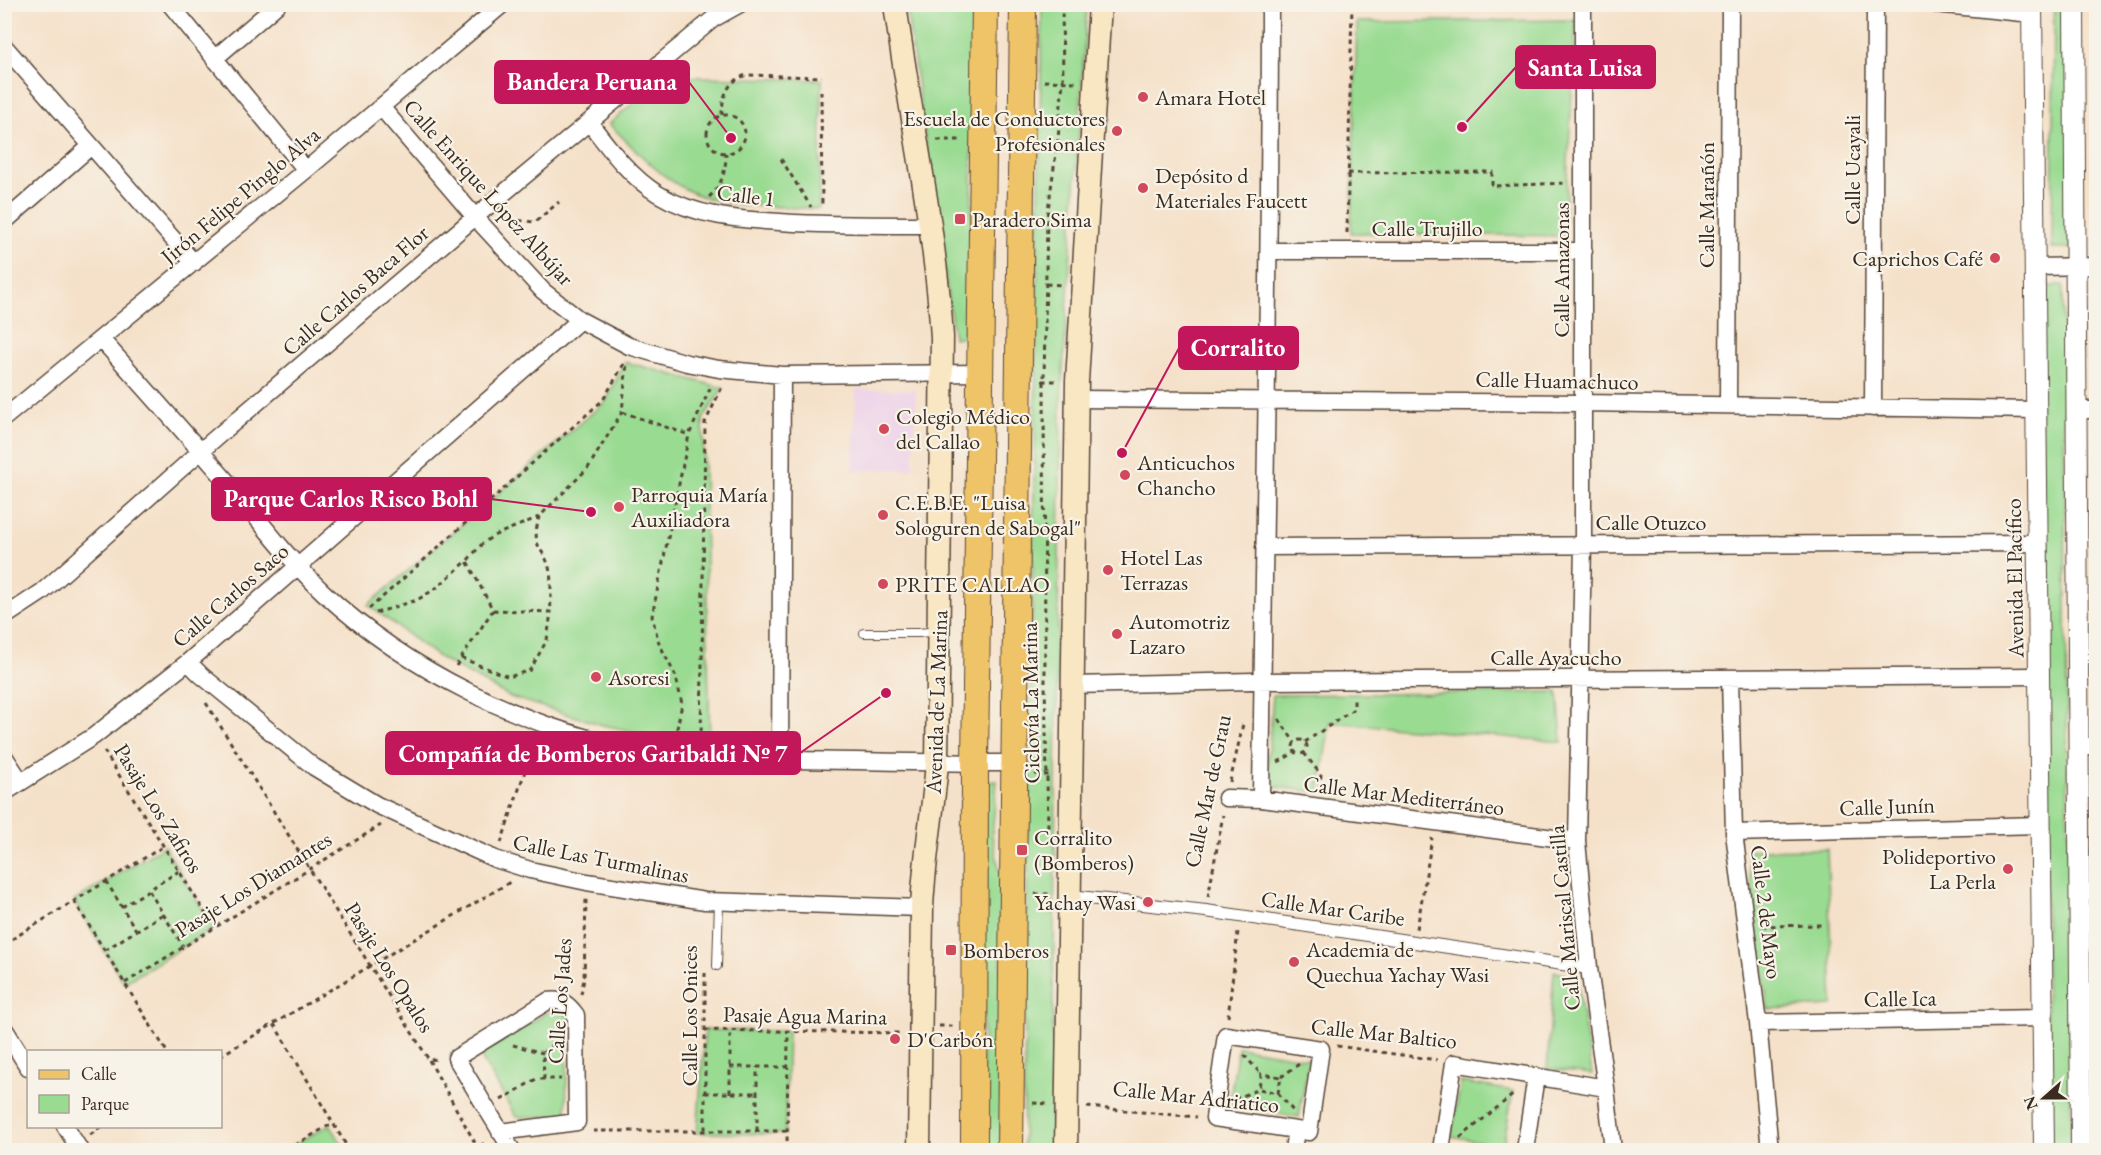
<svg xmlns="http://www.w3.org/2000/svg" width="2101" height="1155" viewBox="0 0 2101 1155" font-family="'EB Garamond',serif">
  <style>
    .built { fill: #edd1e9 }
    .green { fill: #9adb92; stroke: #6a8258; stroke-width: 1.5 }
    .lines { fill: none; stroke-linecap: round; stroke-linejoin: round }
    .service-casing { stroke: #574538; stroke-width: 10 }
    .pedestrian-casing { stroke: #574538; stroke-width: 14 }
    .minor-casing { stroke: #574538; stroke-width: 19 }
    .tertiary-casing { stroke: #574538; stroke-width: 22 }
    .secondary-casing { stroke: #574538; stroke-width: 25 }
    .primary-casing { stroke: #574538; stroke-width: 28 }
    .path { stroke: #574538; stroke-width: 3; stroke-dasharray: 4.5 4.5; stroke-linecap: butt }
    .service { stroke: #fff; stroke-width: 8 }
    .pedestrian { stroke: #fff; stroke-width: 12 }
    .minor { stroke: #fff; stroke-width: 16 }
    .tertiary { stroke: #fff; stroke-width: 20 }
    .secondary { stroke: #f9e7c3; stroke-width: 22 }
    .primary { stroke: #efc469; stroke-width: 26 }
    .poi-dot { fill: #d1495b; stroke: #f7f3e8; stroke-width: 2 }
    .labels { text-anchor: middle; stroke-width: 4.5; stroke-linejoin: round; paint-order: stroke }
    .poi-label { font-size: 22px; fill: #3b2a1e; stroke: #f7f3e8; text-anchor: start }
    .street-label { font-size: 22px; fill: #3b2a1e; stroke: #f7f3e8 }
    .leader { fill: none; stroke: #c2185b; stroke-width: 2 }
    .callout-dot { fill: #c2185b; stroke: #f7f3e8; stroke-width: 2 }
    .callout { fill: #c2185b; stroke: #c2185b; stroke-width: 2 }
    .callout-label { font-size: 24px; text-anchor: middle; font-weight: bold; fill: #fff }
  </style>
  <rect width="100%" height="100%" fill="#f7f3e8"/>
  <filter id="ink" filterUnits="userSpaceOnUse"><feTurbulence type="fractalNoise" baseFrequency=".0167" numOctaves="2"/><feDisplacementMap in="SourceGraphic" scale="12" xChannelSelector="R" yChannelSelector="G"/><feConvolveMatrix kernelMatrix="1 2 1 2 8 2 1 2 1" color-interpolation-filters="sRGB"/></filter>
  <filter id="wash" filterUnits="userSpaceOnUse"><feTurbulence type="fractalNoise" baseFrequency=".008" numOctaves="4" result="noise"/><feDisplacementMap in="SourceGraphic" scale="24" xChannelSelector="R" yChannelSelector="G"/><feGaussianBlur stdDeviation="1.35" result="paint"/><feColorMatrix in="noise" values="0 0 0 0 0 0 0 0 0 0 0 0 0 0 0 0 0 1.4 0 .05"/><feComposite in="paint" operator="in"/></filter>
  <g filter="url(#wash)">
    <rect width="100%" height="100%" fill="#f5e1c9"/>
    <path class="built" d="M856,389L916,390L913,469L853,471Z"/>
    <path class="green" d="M906,5H973L971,335L954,338Z
      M1042,5H1087L1061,401L1051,1150H1023Z
      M2054,5H2073L2072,248H2052Z
      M1576,20L1564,236L1351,233L1357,22Z
      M665,76L822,80L819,209C780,206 725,208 691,192C659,177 634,148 609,124Z
      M2063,285L2071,1150H2048L2039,287Z
      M625,362L723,388L703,419L710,748L603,725L510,697L440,658L368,605L606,401Z
      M1558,692L1562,742L1330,722L1319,792L1266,786L1273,695Z
      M997,781L992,836L1001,877V1150H982L985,782Z
      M164,846L214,928L124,983L74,901Z
      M1827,849L1833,1006L1768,1009L1747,850Z
      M1554,971L1577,979L1592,1074L1547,1069Z
      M554,1008L568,1015L566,1116L516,1117L480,1055Z
      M705,1030L788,1031L785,1134L697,1133Z
      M1238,1047L1309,1059L1299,1117L1229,1105Z
      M1461,1082L1513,1091L1503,1146L1451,1136Z
      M330,1124L345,1150H285Z"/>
  </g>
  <g filter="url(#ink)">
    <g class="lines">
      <g class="service-casing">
        <path id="service" d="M864,633H919L938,631
          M717,966L719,902"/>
      </g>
      <g class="pedestrian-casing">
        <path id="pedestrian" d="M1070,896L1206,911L1589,968"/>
      </g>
      <g class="minor-casing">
        <path id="minor" d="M170,4L306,170
          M1583,4V545L1577,841L1589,968L1606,1088L1613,1150
          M1935,4L2032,14
          M4,46L194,263
          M214,59L278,4
          M381,107L475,217L543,291L580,320L629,346L687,363L719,369L782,375L981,373
          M589,122C609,148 630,177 658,194C699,219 749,220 795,223C840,225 886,225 931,225
          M4,222L91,146
          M1270,251H1584
          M2035,267L2096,266
          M101,339C144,387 187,435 229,484C260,521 289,560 324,593C408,671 525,728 638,750C689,760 742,759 793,760C867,761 940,763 1013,763
          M1077,399L1584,403L2037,410
          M1728,405L1730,4
          M1873,408L1875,4
          M2076,410H2096
          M4,418L306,170L503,4
          M1264,547L2038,543
          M4,617L42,592L211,442L475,217L713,19L740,4
          M188,662L201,675L314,767L377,805L495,859L530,870L587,882L705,901L922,908
          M1730,678L1734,833L1758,1023L1770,1150
          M1073,685L1253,681L2039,676
          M2078,746H2096
          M4,756L21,782
          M780,759L782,375
          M4,793L94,736L188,662L580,320
          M1226,798L1261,799L1577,841
          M1261,799C1264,534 1270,269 1270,4
          M1734,833L2041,825
          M2079,892H2096
          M1758,1023L2043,1018
          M4,1028L28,1067
          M65,1126L80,1150
          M500,1132L577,1122L576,1015C568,1004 562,999 548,1001L456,1058C475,1089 493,1120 512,1150
          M1293,1150L1296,1130L1309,1132L1321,1049L1226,1035L1214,1118L1296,1130
          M1441,1150L1454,1063L1606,1088
          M1525,1150L1536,1076"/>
      </g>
      <g class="tertiary-casing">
        <path id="tertiary" d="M2032,4L2044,1150
          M2074,4L2081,1150"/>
      </g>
      <g class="secondary-casing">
        <path id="secondary" d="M895,4C910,116 935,225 942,337L937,763C933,812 924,860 922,908L919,1150
          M1066,1150L1077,381L1100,4"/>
      </g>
      <g class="primary-casing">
        <path id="primary" d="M974,1150L975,763L985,4
          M1010,1150L1023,4"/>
      </g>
      <path class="path" d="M1044,81L1076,82
        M821,91L822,207
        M707 134a19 19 0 1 1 38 0a19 19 0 1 1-38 0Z
        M722,115C722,96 728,80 747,75L822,77
        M937,140H963
        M781,159L811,207
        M1348,173L1492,172V186L1567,183
        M709,197C722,186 726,170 726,153
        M501,219L535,222L559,202
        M1347,233L1352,4
        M1046,284L1063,285
        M1042,381H1057
        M622,412L689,435
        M369,609L603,400L625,362
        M493,610L551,612C550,599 552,585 550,572C545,545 530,552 539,517
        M376,613L417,600L435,589L467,561L482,544L493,536L539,517L588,468L622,412L627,363
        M461,658L509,677L530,670L547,640L551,612
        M456,666L493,610L467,561
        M206,703L429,1060L439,1059
        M1279,719L1295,743
        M675,738L682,704L676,677L659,643L652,616L689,435L712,384
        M701,740L705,423L722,387
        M1293 747a7 7 0 1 1 14 0a7 7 0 1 1-14 0Z
        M1305,742L1354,709V698
        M104,751L214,927
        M1304,753L1321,775L1319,790
        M1278,762L1296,752
        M1035,774L1049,775
        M1230,782L1243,724
        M1048,827L1045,684L1044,381L1047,217L1058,139L1063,81L1062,4
        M501,843L536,738
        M106,881L136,930
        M149,891L183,946
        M1035,894H1049
        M1208,897L1223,815
        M74,901L167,1052
        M122,907L179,871
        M1762,926L1823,925
        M1417,929L1432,838
        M4,944L164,846
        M105,950L163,914
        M125,983L381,825
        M581,994L584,979L586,899
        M1228,1017L1238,931
        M274,1024L349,1150
        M939,1026H954
        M705,1030L901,1033
        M513,1045L543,1053
        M1337,1046L1437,1060
        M1244,1055L1261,1074
        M220,1056L510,882
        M429,1060L479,1150
        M730,1067H787
        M1281,1077L1299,1064
        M544,1079L543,1053L558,1039
        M705,1093H757
        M730,1093V1031
        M1278,1093L1294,1112
        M1235,1099L1259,1089L1278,1093L1281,1077L1261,1074L1259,1089
        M501,1100L536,1079H561
        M1033,1103L1048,1104
        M1087,1107L1197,1117
        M705,1130V973
        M593,1131H787
        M757,1131V1067
        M90,1135L103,1126
        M1460,1138L1515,1093
        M287,1150L333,1123
        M472,1150L487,1142
        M787,1150L788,1031"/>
      <use href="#service" class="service"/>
      <use href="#pedestrian" class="pedestrian"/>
      <use href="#minor" class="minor"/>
      <use href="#tertiary" class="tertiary"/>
      <use href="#secondary" class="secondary"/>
      <use href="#primary" class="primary"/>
    </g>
  </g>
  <g class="poi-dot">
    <circle cx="1143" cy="97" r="6"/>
    <circle cx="1117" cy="131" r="6"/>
    <circle cx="1143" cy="188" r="6"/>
    <rect x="954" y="213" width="12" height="12" rx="3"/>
    <circle cx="1995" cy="258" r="6"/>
    <circle cx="884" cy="429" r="6"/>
    <circle cx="1125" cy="475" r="6"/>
    <circle cx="619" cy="507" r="6"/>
    <circle cx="883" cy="515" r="6"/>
    <circle cx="1108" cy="570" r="6"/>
    <circle cx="883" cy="584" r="6"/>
    <circle cx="1117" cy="634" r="6"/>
    <circle cx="596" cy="677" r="6"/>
    <rect x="1016" y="844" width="12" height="12" rx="3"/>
    <circle cx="2008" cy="869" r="6"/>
    <circle cx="1148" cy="902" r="6"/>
    <rect x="945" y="944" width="12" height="12" rx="3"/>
    <circle cx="1294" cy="962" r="6"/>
    <circle cx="895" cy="1039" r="6"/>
  </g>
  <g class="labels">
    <g class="poi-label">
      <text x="1155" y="105">Amara Hotel</text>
      <text x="1105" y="126" text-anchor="end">Escuela de Conductores<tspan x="1105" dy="25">Profesionales</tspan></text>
      <text x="1155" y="183">Depósito d<tspan x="1155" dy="25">Materiales Faucett</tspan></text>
      <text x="972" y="227">Paradero Sima</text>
      <text x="1983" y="266" text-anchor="end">Caprichos Café</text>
      <text x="896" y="424">Colegio Médico<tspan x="896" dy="25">del Callao</tspan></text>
      <text x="1137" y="470">Anticuchos<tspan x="1137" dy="25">Chancho</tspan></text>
      <text x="631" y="502">Parroquia María<tspan x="631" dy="25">Auxiliadora</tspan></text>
      <text x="895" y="510">C.E.B.E. "Luisa<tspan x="895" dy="25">Sologuren de Sabogal"</tspan></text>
      <text x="1120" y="565">Hotel Las<tspan x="1120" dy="25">Terrazas</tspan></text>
      <text x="895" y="592">PRITE CALLAO</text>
      <text x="1129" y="629">Automotriz<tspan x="1129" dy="25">Lazaro</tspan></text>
      <text x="608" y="685">Asoresi</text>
      <text x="1034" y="845">Corralito<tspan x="1034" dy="25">(Bomberos)</tspan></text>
      <text x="1996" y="864" text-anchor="end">Polideportivo<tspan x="1996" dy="25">La Perla</tspan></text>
      <text x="1136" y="910" text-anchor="end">Yachay Wasi</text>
      <text x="1306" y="957">Academia de<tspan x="1306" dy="25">Quechua Yachay Wasi</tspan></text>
      <text x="963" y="958">Bomberos</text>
      <text x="907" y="1047">D'Carbón</text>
    </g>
    <g class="street-label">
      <text transform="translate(1852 170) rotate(-90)" y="8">Calle Ucayali</text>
      <text transform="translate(489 192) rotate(48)" y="8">Calle Enrique López Albújar</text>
      <text transform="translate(240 195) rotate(-40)" y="8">Jirón Felipe Pinglo Alva</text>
      <text transform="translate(746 195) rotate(7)" y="8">Calle 1</text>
      <text transform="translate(1706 205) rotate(-90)" y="8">Calle Marañón</text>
      <text x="1427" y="236">Calle Trujillo</text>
      <text transform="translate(1561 270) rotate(-90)" y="8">Calle Amazonas</text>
      <text transform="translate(355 290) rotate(-41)" y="8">Calle Carlos Baca Flor</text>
      <text transform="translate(1557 380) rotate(1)" y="8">Calle Huamachuco</text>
      <text x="1651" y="530">Calle Otuzco</text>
      <text transform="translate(2014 578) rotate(-91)" y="8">Avenida El Pacífico</text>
      <text transform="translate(230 595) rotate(-41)" y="8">Calle Carlos Saco</text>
      <text x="1556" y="665">Calle Ayacucho</text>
      <text transform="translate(936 702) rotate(-88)" y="8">Avenida de La Marina</text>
      <text transform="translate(1030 703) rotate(-91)" y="8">Ciclovía La Marina</text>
      <text transform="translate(1207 791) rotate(-78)" y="8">Calle Mar de Grau</text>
      <text transform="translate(1404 795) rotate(7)" y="8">Calle Mar Mediterráneo</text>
      <text transform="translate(1887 806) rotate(-2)" y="8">Calle Junín</text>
      <text transform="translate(159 808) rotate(58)" y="8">Pasaje Los Zafiros</text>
      <text transform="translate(601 858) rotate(11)" y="8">Calle Las Turmalinas</text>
      <text transform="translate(253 884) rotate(-32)" y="8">Pasaje Los Diamantes</text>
      <text transform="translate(1333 908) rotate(8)" y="8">Calle Mar Caribe</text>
      <text transform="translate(1767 912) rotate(83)" y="8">Calle 2 de Mayo</text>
      <text transform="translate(1564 918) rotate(-95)" y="8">Calle Mariscal Castilla</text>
      <text transform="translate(390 967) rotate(58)" y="8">Pasaje Los Opalos</text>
      <text transform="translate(1900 998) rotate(-1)" y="8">Calle Ica</text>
      <text transform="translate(559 1001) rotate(-86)" y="8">Calle Los Jades</text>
      <text transform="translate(805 1015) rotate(1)" y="8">Pasaje Agua Marina</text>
      <text transform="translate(689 1016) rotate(-90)" y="8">Calle Los Onices</text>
      <text transform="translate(1384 1033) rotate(6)" y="8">Calle Mar Baltico</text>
      <text transform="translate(1196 1096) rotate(6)" y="8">Calle Mar Adriatico</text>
    </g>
  </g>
  <path class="leader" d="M1462 127L1516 67M731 138L689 82M1122 453L1179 348M591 512L491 499M886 693L800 753"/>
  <g class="callout-dot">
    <circle cx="1462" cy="127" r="6"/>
    <circle cx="731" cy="138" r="6"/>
    <circle cx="1122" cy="453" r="6"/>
    <circle cx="591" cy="512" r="6"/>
    <circle cx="886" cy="693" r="6"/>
  </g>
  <g class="callout">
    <rect x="1516" y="46" width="139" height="42" rx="6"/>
    <rect x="495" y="61" width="194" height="42" rx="6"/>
    <rect x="1179" y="327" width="119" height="42" rx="6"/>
    <rect x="212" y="478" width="279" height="42" rx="6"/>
    <rect x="386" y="732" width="414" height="42" rx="6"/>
  </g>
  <g class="callout-label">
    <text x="1585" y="76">Santa Luisa</text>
    <text x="592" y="90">Bandera Peruana</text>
    <text x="1238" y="356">Corralito</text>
    <text x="351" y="507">Parque Carlos Risco Bohl</text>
    <text x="593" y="762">Compañía de Bomberos Garibaldi Nº 7</text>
  </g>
  <rect width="2101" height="1155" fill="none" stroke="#f7f3e8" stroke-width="24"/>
  <rect x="27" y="1050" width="195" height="78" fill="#f7f3e8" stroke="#aca397" stroke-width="1.5"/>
  <rect x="39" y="1070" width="30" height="9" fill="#efc469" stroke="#aca397" stroke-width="1.5"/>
  <text x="81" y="1080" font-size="18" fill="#3b2a1e">Calle</text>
  <rect x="39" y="1095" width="30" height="18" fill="#9adb92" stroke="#aca397" stroke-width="1.5"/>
  <text x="81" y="1110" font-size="18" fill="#3b2a1e">Parque</text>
  <g transform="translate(2044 1098) rotate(249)" stroke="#f7f3e8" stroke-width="4.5" paint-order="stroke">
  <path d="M0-4.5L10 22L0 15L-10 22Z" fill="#3b2a1e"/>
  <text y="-9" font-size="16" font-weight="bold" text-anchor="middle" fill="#3b2a1e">N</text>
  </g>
</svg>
